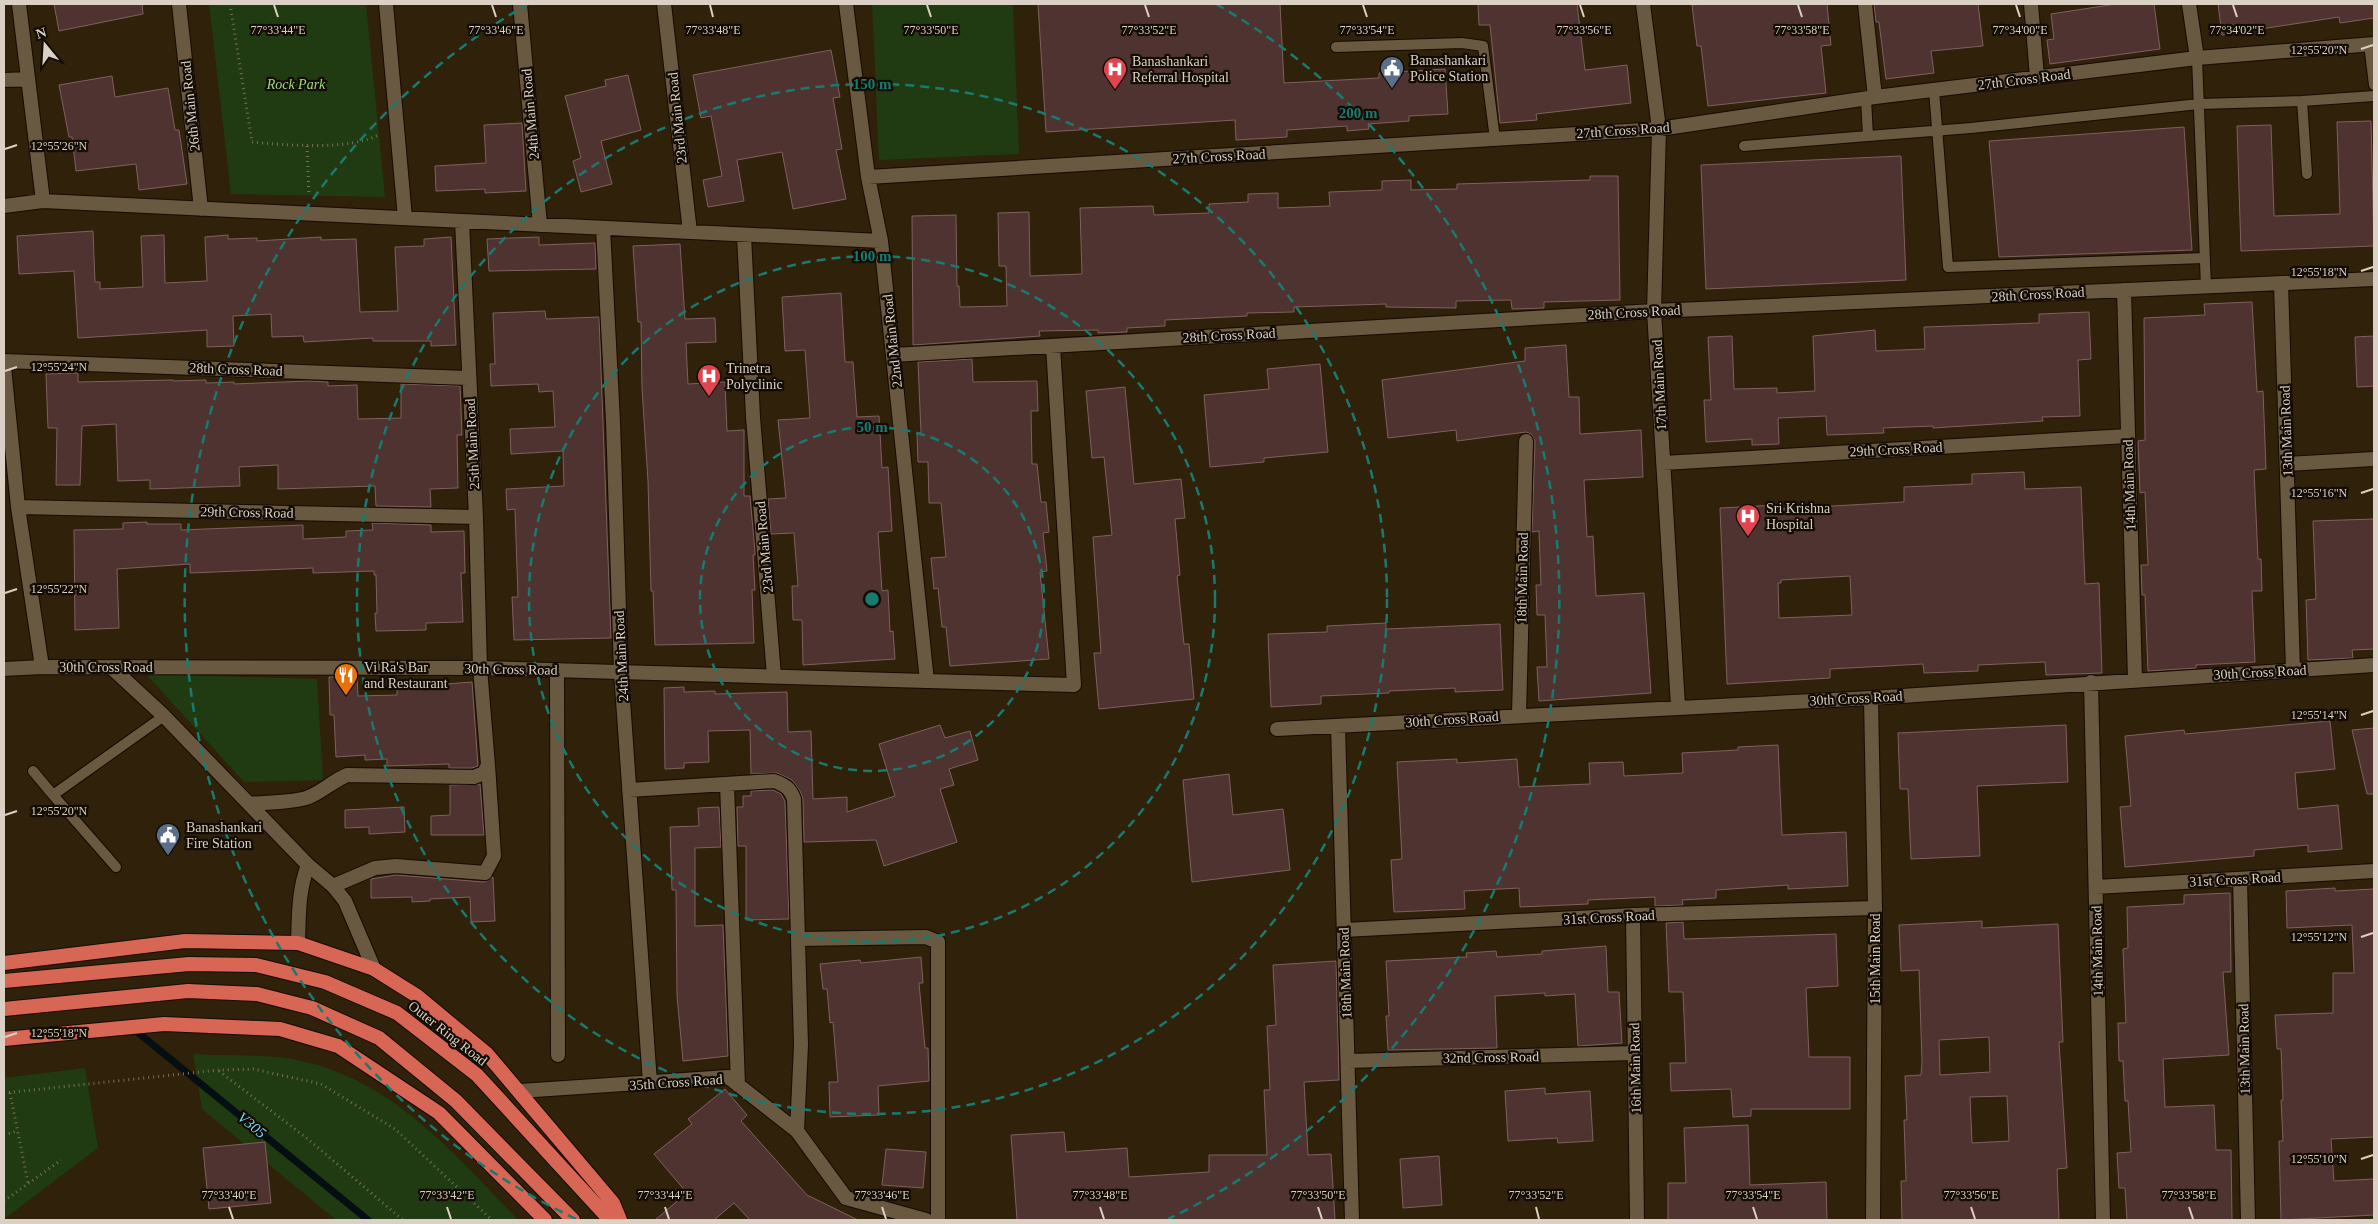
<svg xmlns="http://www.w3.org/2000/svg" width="2378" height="1224" viewBox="0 0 2378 1224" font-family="Georgia,serif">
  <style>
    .green { fill: #203b12 }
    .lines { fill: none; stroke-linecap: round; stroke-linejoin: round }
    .stream { stroke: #040e13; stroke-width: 7 }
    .building { fill: #4f3331; stroke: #7f605d; fill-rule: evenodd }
    .service-casing { stroke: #170a00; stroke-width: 12 }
    .minor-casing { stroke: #170a00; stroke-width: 16 }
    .tertiary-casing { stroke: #170a00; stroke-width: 16 }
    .trunk-casing { stroke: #170a00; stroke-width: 16 }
    .path { stroke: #796d5a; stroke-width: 3; stroke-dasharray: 1 4; stroke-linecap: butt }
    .service { stroke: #695941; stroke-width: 10 }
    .minor { stroke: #695941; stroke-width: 14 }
    .tertiary { stroke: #695941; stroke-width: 14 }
    .trunk { stroke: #d86655; stroke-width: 14 }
    .ticks { fill: none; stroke: #dad0c3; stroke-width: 2 }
    .ring { fill: none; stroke: #197a72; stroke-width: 2.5; stroke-dasharray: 9 6 }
    .labels { text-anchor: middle; stroke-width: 4.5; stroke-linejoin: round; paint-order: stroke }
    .poi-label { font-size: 14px; fill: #dad0c3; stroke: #120c04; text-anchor: start }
    .street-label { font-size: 14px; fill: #dad0c3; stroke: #120c04 }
    .park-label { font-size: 14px; font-style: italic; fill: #a0da85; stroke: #120c04 }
    .water-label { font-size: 15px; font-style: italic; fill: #76d4f8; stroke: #120c04 }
    .ticks-label { font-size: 12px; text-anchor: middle; fill: #dad0c3; stroke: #120c04; stroke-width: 4.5; stroke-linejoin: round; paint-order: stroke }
    .centre { fill: #197a72; stroke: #120c04; stroke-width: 2.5 }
    .ring-label { font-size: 15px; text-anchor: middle; font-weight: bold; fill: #197a72; stroke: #120c04; stroke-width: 4.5; stroke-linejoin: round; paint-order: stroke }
  </style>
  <rect width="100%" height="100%" fill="#2f210a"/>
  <path class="green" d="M209,4H366L385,197L231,194Z
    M872,4H1013L1019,154L879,160Z
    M146,674L317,679L323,780L244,782Z
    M193,1054C225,1056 262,1054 292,1059C389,1076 454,1153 518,1220H336L202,1109Z
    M85,1068L98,1148L4,1219V1078Z"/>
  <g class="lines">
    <path class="stream" d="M136,1031L368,1220"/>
  </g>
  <path class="building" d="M54,4H142L143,14L59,31Z
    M1038,4H1280L1284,83L1379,78V73L1445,69L1448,114L1409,116V121L1368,124L1369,129L1347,131V126L1287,130V137L1236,140L1235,120L1046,132Z
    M1478,4H1577L1585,70L1627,65L1631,103L1536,114L1537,120L1500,123L1490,25H1479Z
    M1706,4H1827L1831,45L1821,46L1826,93L1708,106L1701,46H1697L1692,5Z
    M1874,4H1978L1983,46L1931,51L1934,73L1886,79L1879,22H1876Z
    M2116,4H2154L2160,49L2050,64L2047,40L2054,39L2051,14Z
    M2218,4H2374V18L2340,23L2339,17L2222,35Z
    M831,50L840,97L833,98L842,149L836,150L846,199L793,209L782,152L737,160L744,201L708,207L703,180L722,176L711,116L701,118L693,75Z
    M628,75L641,130L601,141L612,184L581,192L573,161L581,158L565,96L606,86L605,80Z
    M112,76L115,97L168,88L175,130H179L187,184L139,190L136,164L76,171L72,137H69L59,85Z
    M2371,121L2374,246L2241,251L2237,126L2271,125L2274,216L2340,214L2337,122Z
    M522,123L526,191L485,193V189L436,191L435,166L486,163L484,125Z
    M2184,127L2192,250L1999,257L1989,141Z
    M1901,156L1906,280L1706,289L1701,165Z
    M1590,176H1618L1620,300L1544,302V308L1512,309L1511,300L1456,301V308L1386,307V304L1294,307V312L1247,313V316L1165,320V326L1127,328V332L1098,333V330L1039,331L1040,336L913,345L912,216L956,215L957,286H959L960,307L1007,306L1006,266H999L998,213L1029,212L1030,276L1082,274L1080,208L1153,206L1154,215L1209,213V204L1248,202V194L1278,193V208L1330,206L1329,192L1382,190V181L1411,180V190L1457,189V184L1590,180Z
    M93,231L95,282H100V289L143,287L141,236L164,235L165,283L207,281L205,237L228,235V239L257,238V241L321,237V240L356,239L360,312L398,311L395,247L424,246V239L451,237L456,345L431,346V341H373V338L304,342L303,336L272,337L271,314L233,316L234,346L207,347V330L78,338L74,271L19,274L17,236Z
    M539,237V245L595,243L596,269L489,271L487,239Z
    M680,244L685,319L715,318L716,342L686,343L688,384L725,382L727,431L744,430V496H750L755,551V555H753L755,590H752L754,643L655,645L653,591H651L648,481L642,388L641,322H638L633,246Z
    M841,293L845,362H853L857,417L879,416L882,468L888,467L892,531L878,532L882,591L888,590L890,632L893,631L895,659L803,665L802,620H793L792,586H798L794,533L771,534L768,499L786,498L778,420L810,418L805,350L785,351L782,297Z
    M2252,302L2257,392L2263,391L2266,469L2254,470L2258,559H2261L2262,591H2252L2255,662L2196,665V668L2148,671L2145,595H2142L2141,565H2148L2145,492L2140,493L2138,441L2145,440L2144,318L2205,315L2204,304Z
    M545,311L546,319L599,317L611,638L514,640L512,597H518L515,509L507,510L506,489L564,486L563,451L511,454L510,429L555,427L553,391L539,392L538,384L491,386L490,364H495L493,313Z
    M2089,312L2091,359L2078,360L2080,416L2042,417L2043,421L1933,428V426L1883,428L1884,433L1827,435L1826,416L1778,418L1779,444L1752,445V439L1706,442L1704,400H1711L1708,337L1732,336L1734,389L1777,388V393L1815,391L1813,336L1875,330L1876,351L1925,349L1924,327L2039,323V314Z
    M2374,336V386L2357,387L2355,337Z
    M1566,345L1569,397H1579L1580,434L1641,430L1643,477L1584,480L1587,537L1593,536L1596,596L1644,593L1651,693L1539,701L1537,667H1547L1545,615H1537L1536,585H1541L1539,531L1532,532L1535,441L1531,434L1526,432L1457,441L1456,430L1388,438L1382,380L1525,361V348Z
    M972,359L973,382L1037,381L1038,411H1031L1032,464H1037L1041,502H1046L1049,532L1043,533L1047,571L1040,572L1049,659L950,666L946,627H942L938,588L934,589L931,558L946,557L941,503H929L928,462H918L917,433H921L918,362Z
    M1320,364L1328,452L1264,458V462L1210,467L1204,395L1269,389L1267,369Z
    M78,373V382L173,380V381L206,380V383L234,382V384L308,381L328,382V386L357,385L358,419L401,418V384L460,386L462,435H457L458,488L430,489L431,507L376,506L375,486L278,489V465L239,467L240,486L150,489V480L118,481L116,424L82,426L80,485H56L57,428H48L46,374Z
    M1125,387L1134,484L1181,479L1185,518L1175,519L1180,575L1177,576L1184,644H1189L1194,699L1099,709L1094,653H1101L1093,537L1112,535L1104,457L1092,458L1086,391Z
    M2024,472L2025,489L2081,487L2085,584L2099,583L2102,673L2046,675L2045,662L1978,665V671L1924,673L1923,664L1830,669V678L1727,684L1720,508L1778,505V509L1904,502V487L1972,484V474ZM1850,576L1852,615L1779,618L1778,583H1781V580Z
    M2374,519V649L2352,650L2353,658L2308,660L2306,600L2316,599L2313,521Z
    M147,522V524H181V530L303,525V539L346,537V531L373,530L372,523L431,525V532L464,531L465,573H461L463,622L426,623V630L376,631L375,613H377L376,575H374V571L313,573V568L190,573V564L117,569L119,628L75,630L74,530L123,529V523Z
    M1386,623V629L1500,624L1503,690L1455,692V688L1389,691V693L1321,696V704L1271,707L1268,634L1327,632V626Z
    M357,676L358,696L397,695V684H419V686L472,682L478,766L472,768H449V764L387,766V759L365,760V755L336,757L334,715H330L329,677Z
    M684,687V692L715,691V694L787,692L788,732L811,731L813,799L847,797V812L895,796L879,744L940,725L945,738L970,731L978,760L949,769L954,785L940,789L957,842L884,866L876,840L804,842L803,799L800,791L792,780L777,773L751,774L750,730L708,731L709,762L684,763V768L665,769L664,688Z
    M2330,721L2335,769L2295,773L2298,809L2338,805L2342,849L2308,852V845L2254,850V856L2125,867L2120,807L2131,806L2125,736L2184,730L2185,734Z
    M2066,725L2068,782L1977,786L1980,856L1911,859L1908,789H1900L1898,733Z
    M2374,728V794H2367L2352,730Z
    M1778,745L1782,835L1846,832L1848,886L1788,889V885L1716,890V898L1682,900L1683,905L1655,906V897L1588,900V904L1520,907L1519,888L1464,891L1465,909L1394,912L1391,860L1402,859L1397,762L1457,759V763L1517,759L1519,787L1590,784L1589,763L1623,762L1624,776L1683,773L1682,753L1738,750V747Z
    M1229,774L1233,815L1283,809L1290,870L1192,882L1183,780Z
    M480,784L484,835H431V816L450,815V785Z
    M773,790L781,794L785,801L789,919L746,920V846H738L737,807H743V796H751V791Z
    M404,807L405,832L369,834V827L345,828V810Z
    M719,807L721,847L695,848V926L723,925L728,1056L683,1061L677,995L676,890H672L670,827L699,826L698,808Z
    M396,875L484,882L493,877L495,921L471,922L470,897L430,899V901L412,902V897L371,898V879Z
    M2335,888V891L2374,889V1137L2331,1139L2334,1181L2374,1179V1215L2281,1220L2279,1141H2283L2281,1100H2283L2281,1049H2277L2275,1015L2333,1013V973H2354L2352,925L2287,928L2286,891Z
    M2230,893L2231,972H2223L2229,1055L2163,1059L2165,1107L2214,1105L2216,1150H2231L2232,1220H2127L2125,1188H2119L2117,1153L2131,1152L2128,1101H2125L2123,1061H2119L2118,1023H2126L2123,949L2128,948L2127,907L2184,904V895Z
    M1982,921V928L2058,924L2063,1042H2059L2067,1168L2057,1169L2059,1220H1902L1901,1181H1906L1904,1120H1907L1905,1076L1921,1075L1922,1062L1919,970L1901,971L1899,925ZM1989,1037L1990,1072L1940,1075L1939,1040ZM2007,1096L2009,1141L1972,1143L1970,1097Z
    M1683,922L1684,939L1836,934L1838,986L1806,988L1809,1057H1850V1109H1751V1116L1733,1117L1731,1089L1671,1091L1670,1063H1686L1683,992H1669L1666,923Z
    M1606,946L1608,992H1619L1622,1043L1578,1046L1575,994L1545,996V993L1495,996L1497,1048L1388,1050L1386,1016H1389L1386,961L1467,957L1466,953L1496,951L1497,957L1542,954V951Z
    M921,957L923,983H919L925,1048H928L929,1081L878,1086L879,1115L830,1117L829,1082H838L833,1022L830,1023L827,989H823L820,964L860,960L861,963Z
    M1336,961L1339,1080L1304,1082L1308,1155L1331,1154L1335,1220H1017L1011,1135L1064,1132L1066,1152L1127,1148L1129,1177L1209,1172V1155H1267L1264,1090H1270L1267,1026L1276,1025L1273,965Z
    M1545,1088V1094L1590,1091L1593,1141L1558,1143L1557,1138L1508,1141L1505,1091Z
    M725,1089L747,1115L741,1121L807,1195L858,1220H750L734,1203L714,1220H655L687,1193L654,1154L692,1124L688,1119Z
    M1748,1125L1750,1185L1826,1182L1827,1220H1668V1183H1686L1684,1128Z
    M265,1142L271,1203L209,1209L203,1148Z
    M886,1149L926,1152L923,1188L882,1185Z
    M1439,1156L1442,1205L1403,1208L1400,1159Z"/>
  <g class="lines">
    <g class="service-casing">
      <path id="service" d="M2369,44L2374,85
        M1336,47L1462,43L1483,46L1495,139
        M2197,58L2206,287
        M1934,90L1948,267L2204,258
        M2302,101L2307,174
        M1868,136L1971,128L2199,104L2302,101L2374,96
        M1744,146L1868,136L1866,99
        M33,771L53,795L164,716
        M53,795L116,867"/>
    </g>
    <g class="minor-casing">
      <path id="minor" d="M19,4L43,201
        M179,4L201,209
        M386,4L405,218
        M520,4L540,225
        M664,4L690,232
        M846,4L868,177L881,241L927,681L1074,685L1053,346
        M1643,4L1659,129L1654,311L1678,706
        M1865,4L1875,97
        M2031,4L2037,77
        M2189,4L2197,58
        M4,80L28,79
        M868,177L1659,129L1875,97L2197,58L2374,44
        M4,206L43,201L881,241
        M603,228L613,421L621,672L650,1083
        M744,235L753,417L774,676
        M2281,283L2293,670
        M2124,290L2135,679
        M893,355L1654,311L2374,279
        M4,361L468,378
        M4,367L18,507L42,667
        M1663,463L2128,436
        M2287,464L2374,459
        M18,507L476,517
        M557,670L558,1055
        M2091,682L2103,1220
        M1871,698L1875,908L1873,1220
        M1519,715L1526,441
        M1338,726L1352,1220
        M1277,729L1871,698L2374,665
        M727,784L738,1085
        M629,790L774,781C785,785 790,788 794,799L801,1045L797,1131
        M249,804C266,802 294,803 309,797C323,791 333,781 347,775L474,777L484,773L488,765L480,668L476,517L462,221
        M2240,879L2248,1220
        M333,886L375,868L396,866L485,873L494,856L488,765
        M2096,887L2374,871
        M1633,915L1637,1220
        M1344,930L1633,915L1875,908
        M798,939L926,937L938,942V1220
        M1348,1061L1635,1053
        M520,1091L728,1077L797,1131L846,1198L926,1220"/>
    </g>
    <g class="tertiary-casing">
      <path id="tertiary" d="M112,668L164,716L308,865L333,886L345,901L374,969
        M4,669L42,667L480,668L927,681
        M298,943C299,916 298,891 308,865"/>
    </g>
    <g class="trunk-casing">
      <path id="trunk" d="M4,963L185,941L298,943L374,969L417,996L487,1054L613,1203L620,1220
        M4,981L189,964L256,965L325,982L397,1013L477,1075L610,1220
        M4,1009L188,991L257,994L312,1008L379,1038L456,1101L573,1220
        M4,1039L164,1024L280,1029L338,1046L439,1113L545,1220"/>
    </g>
    <path class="path" d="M230,4L252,142C285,145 352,151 380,134
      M307,146L309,196
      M219,1071L309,1140L403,1220
      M4,1093L219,1070L253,1069L321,1084L395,1129L492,1220
      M10,1093L28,1183
      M4,1135L17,1131
      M4,1201L61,1160"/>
    <use href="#service" class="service"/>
    <use href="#minor" class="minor"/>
    <use href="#tertiary" class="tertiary"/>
    <use href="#trunk" class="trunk"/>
  </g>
  <path class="ticks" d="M274,5L278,17M492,5L496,17M710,5L713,17M927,5L931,17M1145,5L1149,17M1363,5L1367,17M1580,5L1584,17M1798,5L1802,17M2016,5L2020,17M2233,5L2237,17M2361,49L2373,45M5,149L17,145M2361,271L2373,267M5,371L17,367M2361,493L2373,489M5,593L17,589M2361,715L2373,711M5,815L17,811M2361,937L2373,933M5,1037L17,1033M2361,1159L2373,1155M229,1207L233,1219M447,1207L451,1219M665,1207L669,1219M882,1207L886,1219M1100,1207L1104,1219M1318,1207L1322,1219M1536,1207L1539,1219M1753,1207L1757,1219M1971,1207L1975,1219M2189,1207L2193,1219"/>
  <g class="ring">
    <circle cx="872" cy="599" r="172"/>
    <circle cx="872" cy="599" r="343"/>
    <circle cx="872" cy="599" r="515"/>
    <path d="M576 1219A687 687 0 0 1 528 4M1216 4A687 687 0 0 1 1168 1219"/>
  </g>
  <defs>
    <g id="civic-pin" transform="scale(1.25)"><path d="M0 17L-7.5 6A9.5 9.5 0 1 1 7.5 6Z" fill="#5c6f8a" stroke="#120c04"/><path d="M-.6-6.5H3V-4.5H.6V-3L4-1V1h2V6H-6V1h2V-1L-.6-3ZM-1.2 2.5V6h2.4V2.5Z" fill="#fff"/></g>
    <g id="hospital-pin" transform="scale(1.25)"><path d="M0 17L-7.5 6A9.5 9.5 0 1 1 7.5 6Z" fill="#e0444e" stroke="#120c04"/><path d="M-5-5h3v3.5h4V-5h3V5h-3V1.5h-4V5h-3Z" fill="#fff"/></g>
    <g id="restaurant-pin" transform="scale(1.25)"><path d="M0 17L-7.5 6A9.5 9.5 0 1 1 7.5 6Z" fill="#e8710a" stroke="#120c04"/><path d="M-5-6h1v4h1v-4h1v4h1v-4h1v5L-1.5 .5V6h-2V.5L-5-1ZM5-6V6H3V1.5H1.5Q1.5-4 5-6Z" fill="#fff"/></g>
  </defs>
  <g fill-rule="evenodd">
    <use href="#civic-pin" x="1392" y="68"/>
    <use href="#hospital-pin" x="1115" y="69"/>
    <use href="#hospital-pin" x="709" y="376"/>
    <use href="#hospital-pin" x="1748" y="516"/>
    <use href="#restaurant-pin" x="346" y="675"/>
    <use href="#civic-pin" x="168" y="835"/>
  </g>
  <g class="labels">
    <g class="poi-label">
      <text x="1410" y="65">Banashankari<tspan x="1410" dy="16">Police Station</tspan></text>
      <text x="1132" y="66">Banashankari<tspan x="1132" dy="16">Referral Hospital</tspan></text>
      <text x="726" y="373">Trinetra<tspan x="726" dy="16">Polyclinic</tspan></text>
      <text x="1766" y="513">Sri Krishna<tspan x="1766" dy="16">Hospital</tspan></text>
      <text x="364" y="672">Vi Ra's Bar<tspan x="364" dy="16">and Restaurant</tspan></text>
      <text x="186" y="832">Banashankari<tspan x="186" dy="16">Fire Station</tspan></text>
    </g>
    <g class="street-label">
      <text transform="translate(2024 79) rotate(-7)" y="5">27th Cross Road</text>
      <text transform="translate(190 106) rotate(-96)" y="5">26th Main Road</text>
      <text transform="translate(530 114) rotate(-95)" y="5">24th Main Road</text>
      <text transform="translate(677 118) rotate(-96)" y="5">23rd Main Road</text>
      <text transform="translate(1623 130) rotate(-4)" y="5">27th Cross Road</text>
      <text transform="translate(1219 156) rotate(-3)" y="5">27th Cross Road</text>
      <text transform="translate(2038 294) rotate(-3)" y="5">28th Cross Road</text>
      <text transform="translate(1634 312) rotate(-3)" y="5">28th Cross Road</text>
      <text transform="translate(1229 335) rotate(-3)" y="5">28th Cross Road</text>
      <text transform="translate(892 341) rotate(-96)" y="5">22nd Main Road</text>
      <text transform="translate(236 369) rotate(2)" y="5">28th Cross Road</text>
      <text transform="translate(1659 385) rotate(-93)" y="5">17th Main Road</text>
      <text transform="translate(2286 431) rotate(-92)" y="5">13th Main Road</text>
      <text transform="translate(472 444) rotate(-93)" y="5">25th Main Road</text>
      <text transform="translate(1896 449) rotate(-3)" y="5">29th Cross Road</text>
      <text transform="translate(2129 485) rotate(-92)" y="5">14th Main Road</text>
      <text transform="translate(247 512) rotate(1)" y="5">29th Cross Road</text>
      <text transform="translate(764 547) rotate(-95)" y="5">23rd Main Road</text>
      <text transform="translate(1522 578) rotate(-89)" y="5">18th Main Road</text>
      <text transform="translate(621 656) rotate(-93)" y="5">24th Main Road</text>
      <text x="106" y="672">30th Cross Road</text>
      <text transform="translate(511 669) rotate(1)" y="5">30th Cross Road</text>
      <text transform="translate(2260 672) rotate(-3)" y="5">30th Cross Road</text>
      <text transform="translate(1856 698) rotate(-3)" y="5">30th Cross Road</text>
      <text transform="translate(1452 719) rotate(-4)" y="5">30th Cross Road</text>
      <text transform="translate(2235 879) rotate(-3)" y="5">31st Cross Road</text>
      <text transform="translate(1609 917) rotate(-3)" y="5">31st Cross Road</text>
      <text transform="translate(2097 951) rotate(-91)" y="5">14th Main Road</text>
      <text transform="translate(1875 959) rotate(-90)" y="5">15th Main Road</text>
      <text transform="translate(1345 973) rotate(-92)" y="5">18th Main Road</text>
      <text transform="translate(448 1033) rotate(38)" y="5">Outer Ring Road</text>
      <text transform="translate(2244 1049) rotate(-91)" y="5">13th Main Road</text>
      <text transform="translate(1491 1057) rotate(-1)" y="5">32nd Cross Road</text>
      <text transform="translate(1635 1068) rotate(-91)" y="5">16th Main Road</text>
      <text transform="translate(676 1082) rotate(-4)" y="5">35th Cross Road</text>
    </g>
    <g class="park-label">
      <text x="296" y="89">Rock Park</text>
    </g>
    <g class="water-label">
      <text transform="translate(252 1125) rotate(39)" y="5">V305</text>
    </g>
  </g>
  <g class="ticks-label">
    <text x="278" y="34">77°33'44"E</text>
    <text x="496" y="34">77°33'46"E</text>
    <text x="713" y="34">77°33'48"E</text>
    <text x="931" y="34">77°33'50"E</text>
    <text x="1149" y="34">77°33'52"E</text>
    <text x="1367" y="34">77°33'54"E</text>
    <text x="1584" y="34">77°33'56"E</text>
    <text x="1802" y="34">77°33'58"E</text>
    <text x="2020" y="34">77°34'00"E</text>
    <text x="2237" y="34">77°34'02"E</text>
    <text x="2319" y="54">12°55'20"N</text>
    <text x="59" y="150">12°55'26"N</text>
    <text x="2319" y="276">12°55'18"N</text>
    <text x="59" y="371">12°55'24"N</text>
    <text x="2319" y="497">12°55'16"N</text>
    <text x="59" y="593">12°55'22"N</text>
    <text x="2319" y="719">12°55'14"N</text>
    <text x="59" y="815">12°55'20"N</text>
    <text x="2319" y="941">12°55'12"N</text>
    <text x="59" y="1037">12°55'18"N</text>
    <text x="2319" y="1163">12°55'10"N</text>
    <text x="229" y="1199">77°33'40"E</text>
    <text x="447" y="1199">77°33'42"E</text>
    <text x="665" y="1199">77°33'44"E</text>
    <text x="882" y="1199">77°33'46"E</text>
    <text x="1100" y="1199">77°33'48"E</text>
    <text x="1318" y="1199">77°33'50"E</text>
    <text x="1536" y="1199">77°33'52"E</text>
    <text x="1753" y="1199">77°33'54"E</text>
    <text x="1971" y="1199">77°33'56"E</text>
    <text x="2189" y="1199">77°33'58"E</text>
  </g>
  <circle cx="872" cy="599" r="8" class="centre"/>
  <g class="ring-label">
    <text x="872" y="89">150 m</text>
    <text x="1358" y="118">200 m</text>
    <text x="872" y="261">100 m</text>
    <text x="872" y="432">50 m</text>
  </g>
  <rect width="2378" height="1224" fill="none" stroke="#dad0c3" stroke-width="10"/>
  <g transform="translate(45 45) rotate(342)" stroke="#120c04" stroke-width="4" paint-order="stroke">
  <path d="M0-4L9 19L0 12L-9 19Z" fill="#dad0c3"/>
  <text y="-8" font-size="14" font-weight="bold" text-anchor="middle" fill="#dad0c3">N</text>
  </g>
</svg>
